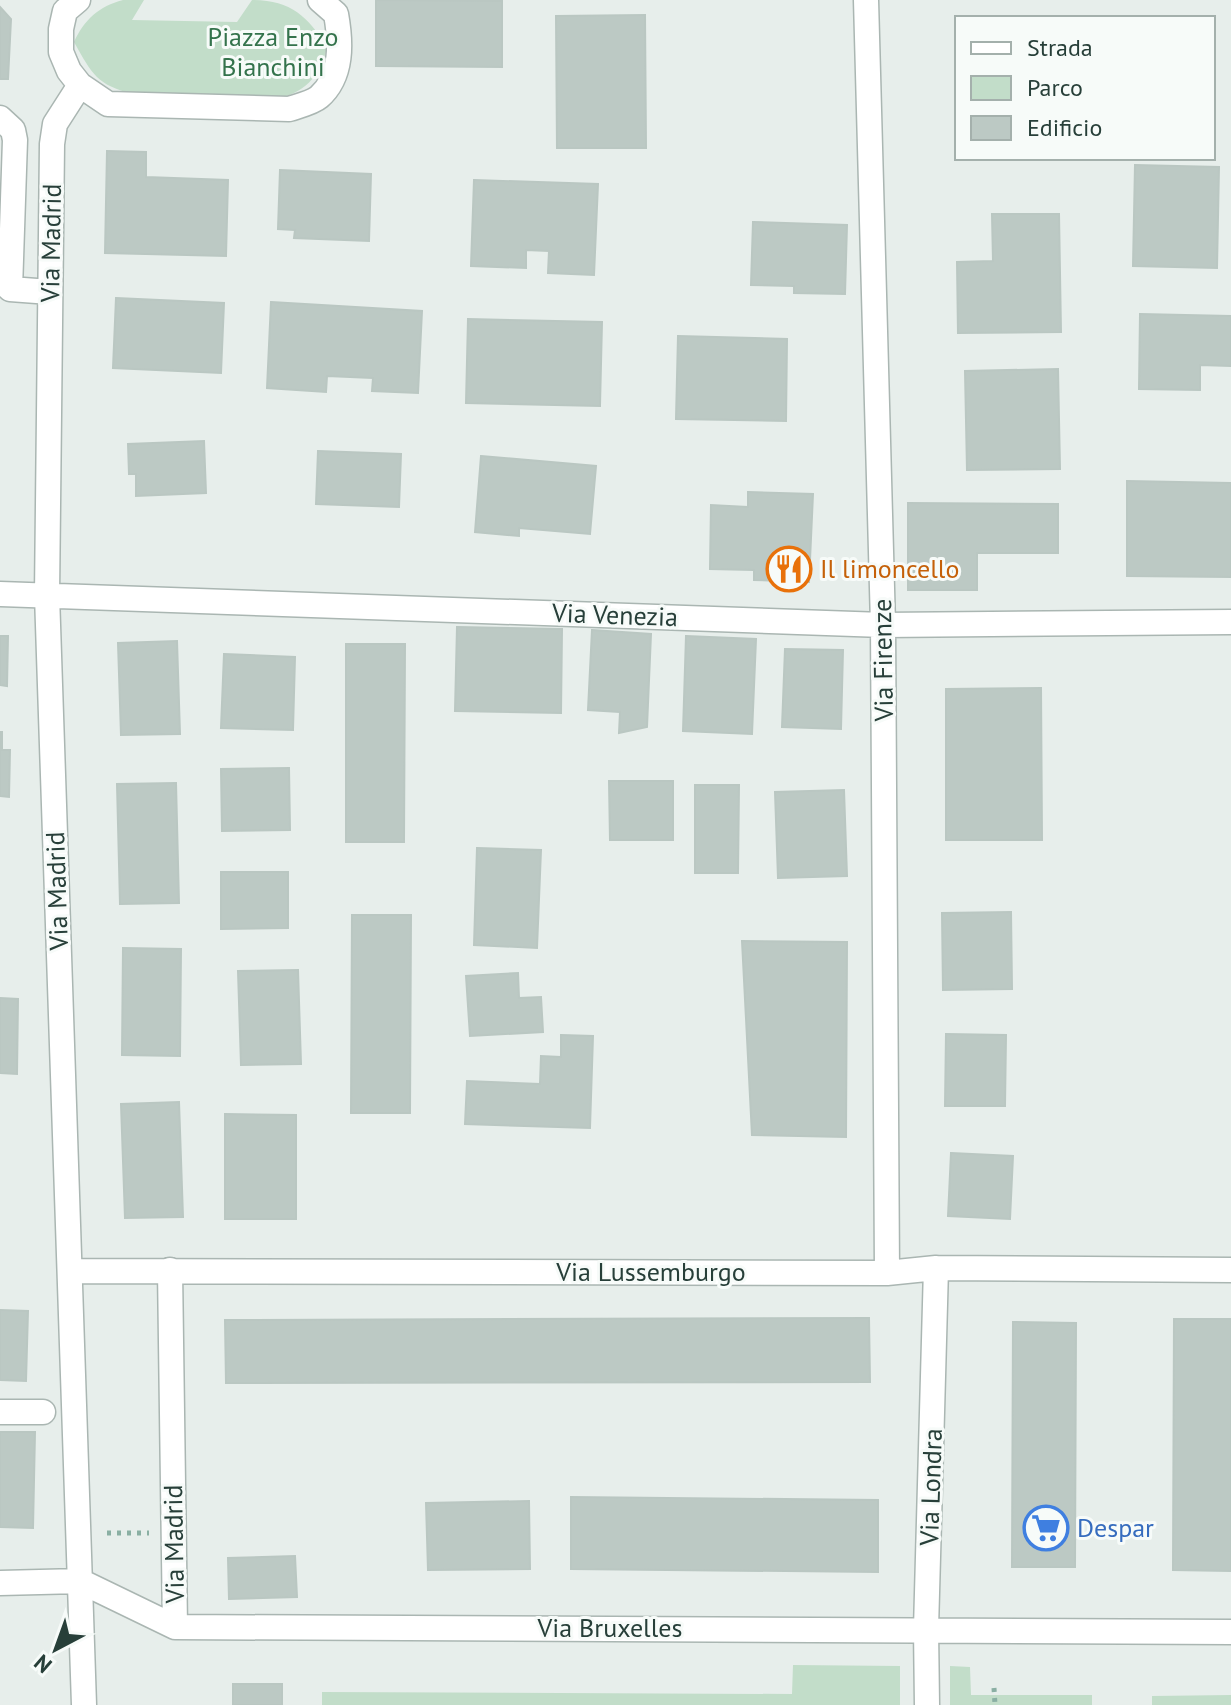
<svg xmlns="http://www.w3.org/2000/svg" width="1231" height="1705" viewBox="0 0 1231 1705" font-family="'PT Sans',sans-serif">
  <style>
    .green { fill: #c2ddc9 }
    .building { fill: #bcc9c4; stroke: #bac7c2; stroke-width: 2 }
    .lines { fill: none; stroke-linecap: round; stroke-linejoin: round }
    .minor-casing { stroke: #aab6b2; stroke-width: 27 }
    .path { stroke: #8aafa3; stroke-width: 5; stroke-dasharray: 4 6; stroke-linecap: butt }
    .minor { stroke: #fff; stroke-width: 24 }
    .labels { text-anchor: middle; stroke-width: 6; stroke-linejoin: round; paint-order: stroke }
    .park-label { font-size: 26px; fill: #34734c; stroke: #f7fbf9 }
    .street-label { font-size: 26px; fill: #273f39; stroke: #f7fbf9 }
    .food-label { font-size: 26px; fill: #c56008; stroke: #f7fbf9; text-anchor: start }
    .shop-label { font-size: 26px; fill: #366cbe; stroke: #f7fbf9; text-anchor: start }
  </style>
  <rect width="100%" height="100%" fill="#e7eeeb"/>
  <path class="green" d="M123,0H144L132,20L237,22L252,0C290,0 308,16 327,47C320,77 304,94 274,99L133,94C97,85 92,74 74,42C84,20 99,6 123,0Z
    M793,1665L900,1666V1705H322V1692L792,1694Z
    M950,1666L970,1667L971,1695H1092V1705H950Z
    M1231,1695V1705H1152V1696Z"/>
  <path class="building" d="M376,0L502,1V67L376,66Z
    M0,7L11,19L8,79H0Z
    M645,15L646,148H557L556,16Z
    M107,151L146,152V177L228,180L226,256L105,253Z
    M1135,165L1219,167L1217,268L1133,266Z
    M280,170L371,174L369,241L294,238L295,230L278,229Z
    M474,180L598,184L594,275L548,273L549,251L526,250V268L471,266Z
    M992,214H1059L1061,332L958,333L957,262L993,261Z
    M753,222L847,225L845,294L794,293V286L751,285Z
    M116,298L224,303L221,373L113,368Z
    M271,302L422,311L418,393L372,391L373,378L327,376L326,392L267,388Z
    M1140,314L1231,316V366L1200,365V390L1139,389Z
    M468,319L602,322L600,406L466,403Z
    M678,336L787,339L786,421L676,419Z
    M1058,369L1060,469L967,470L965,371Z
    M204,441L206,493L136,496V474H129L128,444Z
    M318,451L401,454L399,507L316,504Z
    M481,456L596,466L590,534L519,528V536L475,532Z
    M1127,481L1231,483V577L1127,576Z
    M748,492L813,494L809,582L754,580V570L710,569L711,505L748,507Z
    M908,503L1058,504V553H977V590H908Z
    M457,627L562,629L561,713L455,711Z
    M592,630L651,634L647,727L619,733L620,712L588,710Z
    M0,636H8L7,686L0,685Z
    M686,636L756,639L752,734L683,731Z
    M177,641L180,734L121,735L118,643Z
    M346,644H405L404,842H346Z
    M785,649L843,650L841,729L782,727Z
    M224,654L295,657L293,730L221,728Z
    M1041,688L1042,840H946V689Z
    M0,732H2V750H10L9,797L0,796Z
    M289,768L290,830L222,831L221,769Z
    M609,781H673V840H610Z
    M176,783L179,903L120,904L117,784Z
    M695,785H739L738,873H695Z
    M844,790L847,876L778,878L775,792Z
    M477,848L541,850L537,948L474,945Z
    M221,872H288V928L221,929Z
    M1011,912L1012,989L943,990L942,913Z
    M352,915H411L410,1113H351Z
    M742,941L847,942L846,1137L752,1135Z
    M123,948L181,949L180,1056L122,1055Z
    M298,970L301,1064L241,1065L238,971Z
    M518,973L519,998L541,997L543,1032L470,1036L466,976Z
    M0,998L18,999L17,1074L0,1073Z
    M946,1034L1006,1035L1005,1106H945Z
    M561,1035L593,1036L590,1128L465,1124L467,1081L540,1084L541,1056L561,1057Z
    M179,1102L183,1217L125,1218L121,1104Z
    M225,1114L296,1115V1219H225Z
    M951,1153L1013,1156L1010,1219L948,1216Z
    M0,1310L28,1311L26,1381L0,1380Z
    M869,1318L870,1382L226,1383L225,1320Z
    M1174,1319H1231V1571L1173,1570Z
    M1013,1322L1076,1323L1075,1567H1012Z
    M0,1432H35L33,1528L0,1527Z
    M571,1497L878,1500V1572L571,1569Z
    M529,1501L530,1569L428,1570L426,1503Z
    M295,1556L297,1597L229,1599L228,1558Z
    M233,1684H282V1705H233Z"/>
  <g class="lines">
    <g class="minor-casing">
      <path id="minor" d="M78,0L65,11L61,29V52L69,71L80,85L108,104L289,109C298,106 312,103 319,97C343,76 341,42 336,14L320,0
        M866,0L883,625L887,1273
        M80,85L55,124L52,144L47,595L84,1705
        M0,118L13,130L15,140L10,289L50,292
        M0,594L883,625L1231,622
        M170,1270L175,1627
        M71,1271L887,1273L936,1268L1231,1270
        M0,1412H43
        M0,1583L80,1581L175,1627L1231,1632
        M927,1705L926,1629L936,1268"/>
    </g>
    <path class="path" d="M107,1533H149
      M994,1688L995,1705"/>
    <use href="#minor" class="minor"/>
  </g>
  <defs>
    <g id="restaurant-ring" transform="scale(2.3)"><circle r="9.5" fill="#f7fbf9" stroke="#e8710a" stroke-width="1.5"/><path d="M-5-6h1v4h1v-4h1v4h1v-4h1v5L-1.5 .5V6h-2V.5L-5-1ZM5-6V6H3V1.5H1.5Q1.5-4 5-6Z" fill="#e8710a"/></g>
    <g id="supermarket-ring" transform="scale(2.3)"><circle r="9.5" fill="#f7fbf9" stroke="#3f7fe0" stroke-width="1.5"/><path d="M-6-5.5h2.5l.6 2H6L4.5 2H-2.5L-4.4-4H-6ZM-1.5 3.2a1.3 1.3 0 1 0 .1 0ZM3 3.2a1.3 1.3 0 1 0 .1 0Z" fill="#3f7fe0"/></g>
  </defs>
  <g fill-rule="evenodd">
    <use href="#restaurant-ring" x="789" y="569"/>
    <use href="#supermarket-ring" x="1046" y="1528"/>
  </g>
  <g class="labels">
    <g class="park-label">
      <text x="273" y="46">Piazza Enzo<tspan x="273" dy="30">Bianchini</tspan></text>
    </g>
    <g class="street-label">
      <text transform="translate(51 243) rotate(-89)" y="9">Via Madrid</text>
      <text transform="translate(615 615) rotate(2)" y="9">Via Venezia</text>
      <text transform="translate(883 660) rotate(-91)" y="9">Via Firenze</text>
      <text transform="translate(57 891) rotate(-92)" y="9">Via Madrid</text>
      <text x="651" y="1281">Via Lussemburgo</text>
      <text transform="translate(931 1487) rotate(-88)" y="9">Via Londra</text>
      <text transform="translate(174 1544) rotate(-91)" y="9">Via Madrid</text>
      <text x="610" y="1637">Via Bruxelles</text>
    </g>
    <g class="food-label">
      <text x="820" y="578">Il limoncello</text>
    </g>
    <g class="shop-label">
      <text x="1077" y="1537">Despar</text>
    </g>
  </g>
  <rect x="955" y="16" width="260" height="144" fill="#f7fbf9" stroke="#a4b0ac" stroke-width="2"/>
  <rect x="971" y="42" width="40" height="12" fill="#ffffff" stroke="#a4b0ac" stroke-width="2"/>
  <text x="1027" y="56" font-size="24" fill="#273f39">Strada</text>
  <rect x="971" y="76" width="40" height="24" fill="#c2ddc9" stroke="#a4b0ac" stroke-width="2"/>
  <text x="1027" y="96" font-size="24" fill="#273f39">Parco</text>
  <rect x="971" y="116" width="40" height="24" fill="#bcc9c4" stroke="#a4b0ac" stroke-width="2"/>
  <text x="1027" y="136" font-size="24" fill="#273f39">Edificio</text>
  <g transform="translate(56 1649) rotate(221)" stroke="#f7fbf9" stroke-width="6" paint-order="stroke">
  <path d="M0-6L14 30L0 20L-14 30Z" fill="#273f39"/>
  <text y="-12" font-size="22" font-weight="bold" text-anchor="middle" fill="#273f39">N</text>
  </g>
</svg>
